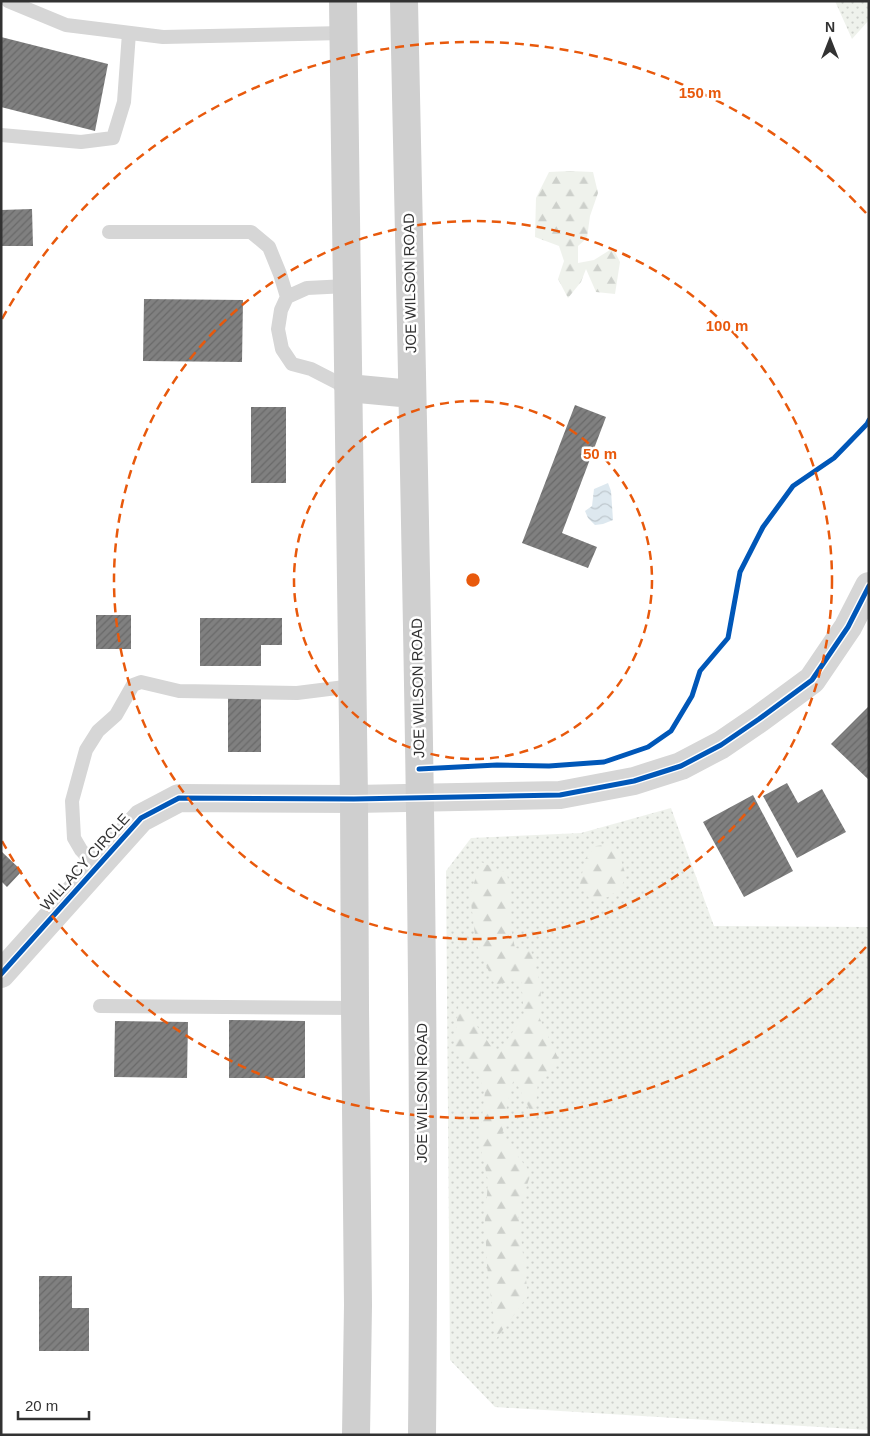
<svg xmlns="http://www.w3.org/2000/svg" width="870" height="1436" viewBox="0 0 870 1436" font-family="Arial,sans-serif">
  <style>
    .grass { fill: url(#grass-dots) }
    .forest { fill: url(#forest-firs) }
    .water { fill: url(#water-waves) }
    .building { fill: url(#building-hatch) }
    .lines { fill: none; stroke-linecap: round; stroke-linejoin: round }
    .lane { stroke: #d6d6d6; stroke-width: 14 }
    .street { stroke: #d6d6d6; stroke-width: 28 }
    .secondary { stroke: #cfcfcf; stroke-width: 28 }
    .cycleway-casing { stroke: #fff; stroke-width: 8 }
    .cycleway { stroke: #0057b8; stroke-width: 5 }
    .ring { fill: none; stroke: #e8590c; stroke-width: 2.5; stroke-dasharray: 9 6 }
    .labels { text-anchor: middle; stroke-width: 5; stroke-linejoin: round; paint-order: stroke }
    .street-label { font-size: 15px; fill: #323232; stroke: #fff }
    .centre { fill: #e8590c; stroke: #fff; stroke-width: 2.5 }
    .ring-label { font-size: 15px; text-anchor: middle; font-weight: bold; fill: #e8590c; stroke: #fff; stroke-width: 5; stroke-linejoin: round; paint-order: stroke }
  </style>
  <defs>
    <pattern id="grass-dots" width="8" height="8" patternUnits="userSpaceOnUse" patternTransform="scale(1.25)"><rect width="8" height="8" fill="#eff2ec"/><path d="M2 2h.1M6 6h.1" fill="none" stroke="#cdd0cb" stroke-width="1.8" stroke-linecap="round"/></pattern>
    <pattern id="forest-firs" width="22" height="20" patternUnits="userSpaceOnUse" patternTransform="scale(1.25)"><rect width="22" height="20" fill="#eff2ec"/><path d="M5 1l3.5 6h-7zM16 11l3.5 6h-7z" fill="#cdd0cb"/></pattern>
    <pattern id="water-waves" width="16" height="10" patternUnits="userSpaceOnUse" patternTransform="scale(1.25)"><rect width="16" height="10" fill="#dde8ef"/><path d="M0 5q4-4 8 0t8 0" fill="none" stroke="#bec7cd"/></pattern>
    <pattern id="building-hatch" width="6" height="6" patternUnits="userSpaceOnUse" patternTransform="scale(1.25)"><rect width="6" height="6" fill="#808080"/><path d="M-1 1l2-2M0 6l6-6M5 7l2-2" fill="none" stroke="#696969"/></pattern>
  </defs>
  <rect width="100%" height="100%" fill="#fff"/>
  <path class="grass" d="M835,1H869V20L852,39Z
    M671,808L714,926L869,927V1430L495,1407L450,1360L446,871L471,838L581,833Z"/>
  <path class="forest" d="M570,171L593,172L598,193L590,216L587,238L578,246V263L594,260L613,248L620,262L615,294L596,292L586,269L581,282L568,298L558,279L564,261L559,246L535,237L536,198L549,172Z
    M613,844L621,860L626,876L621,888L608,897L591,901L580,884L585,859L596,846Z
    M481,862L507,873L510,893V924L515,948L531,951L541,986L540,1019L559,1060L538,1081L535,1120L514,1078L507,1105L502,1136L531,1173L518,1212L528,1296L496,1339L487,1266L485,1221L488,1181L479,1140L485,1092L476,1070L454,1049L459,1000L497,1055L524,1015L521,979L495,985L476,943L470,895Z"/>
  <path class="water" d="M608,483L611,491L613,520L603,524L595,525L588,518L585,511L592,506L594,489Z"/>
  <path class="building" d="M1,37L108,64L95,131L1,107Z
    M32,209L33,246H1V210Z
    M144,299L243,300L242,362L143,361Z
    M575,405L606,417L562,533L597,547L588,568L522,543Z
    M251,407H286V483H251Z
    M96,615H131V649H96Z
    M200,618H282V645H261V666H200Z
    M228,698H261V752H228Z
    M869,706V780L831,744Z
    M787,783L798,803L822,789L846,832L797,858L763,796Z
    M753,795L793,871L744,897L703,822Z
    M1,851L22,871L7,887L1,881Z
    M229,1020L305,1021V1078H229Z
    M115,1021L188,1022L187,1078L114,1077Z
    M39,1276H72V1308H89V1351H39Z"/>
  <g class="lines">
    <path class="lane" d="M8,1L66,25L163,37L343,33
      M1,135L81,142L113,138L124,102L129,33
      M109,232H251L269,247L280,274L287,297
      M347,286L307,288L287,297L281,310L278,329L282,349L292,364L311,369L348,388
      M97,867L81,850L74,838L72,801L86,750L98,731L116,715L133,685L141,682L179,691L297,693L353,686
      M100,1006L355,1008"/>
    <path class="street" d="M1,974L141,818L179,798L354,799L560,795L634,781L681,766L721,745L759,719L812,680L848,627L869,586"/>
    <path class="secondary" d="M343,1L354,799L355,1008L358,1305L356,1435
      M404,1C414,479 427,957 422,1435
      M348,388L412,394"/>
    <g class="cycleway-casing">
      <path id="cycleway" d="M419,769L497,765L549,766L604,762L648,747L671,731L692,696L700,671L728,638L740,572L763,527L793,486L834,458L867,424L869,420
        M1,974L141,818L179,798L354,799L560,795L634,781L681,766L721,745L759,719L812,680L848,627L869,586"/>
    </g>
    <use href="#cycleway" class="cycleway"/>
  </g>
  <g class="ring">
    <circle cx="473" cy="580" r="179"/>
    <circle cx="473" cy="580" r="359"/>
    <path d="M866 947A538 538 0 0 1 2 841M2 319A538 538 0 0 1 866 213"/>
  </g>
  <g class="labels">
    <g class="street-label">
      <text transform="translate(410 283) rotate(-91)" y="5">JOE WILSON ROAD</text>
      <text transform="translate(418 688) rotate(-91)" y="5">JOE WILSON ROAD</text>
      <text transform="translate(85 862) rotate(-48)" y="5">WILLACY CIRCLE</text>
      <text transform="translate(422 1093) rotate(-90)" y="5">JOE WILSON ROAD</text>
    </g>
  </g>
  <circle cx="473" cy="580" r="8" class="centre"/>
  <g class="ring-label">
    <text x="700" y="98">150 m</text>
    <text x="727" y="331">100 m</text>
    <text x="600" y="459">50 m</text>
  </g>
  <rect width="870" height="1436" fill="none" stroke="#323232" stroke-width="5"/>
  <g transform="translate(830 40)" stroke="#ffffff" stroke-width="4" paint-order="stroke">
  <path d="M0-4L9 19L0 12L-9 19Z" fill="#323232"/>
  <text y="-8" font-size="14" font-weight="bold" text-anchor="middle" fill="#323232">N</text>
  </g>
  <path d="M18 1411v8h71v-8" fill="none" stroke="#323232" stroke-width="2.5"/>
  <text x="25" y="1411" font-size="15" fill="#323232" stroke="#ffffff" stroke-width="4" paint-order="stroke">20 m</text>
</svg>
